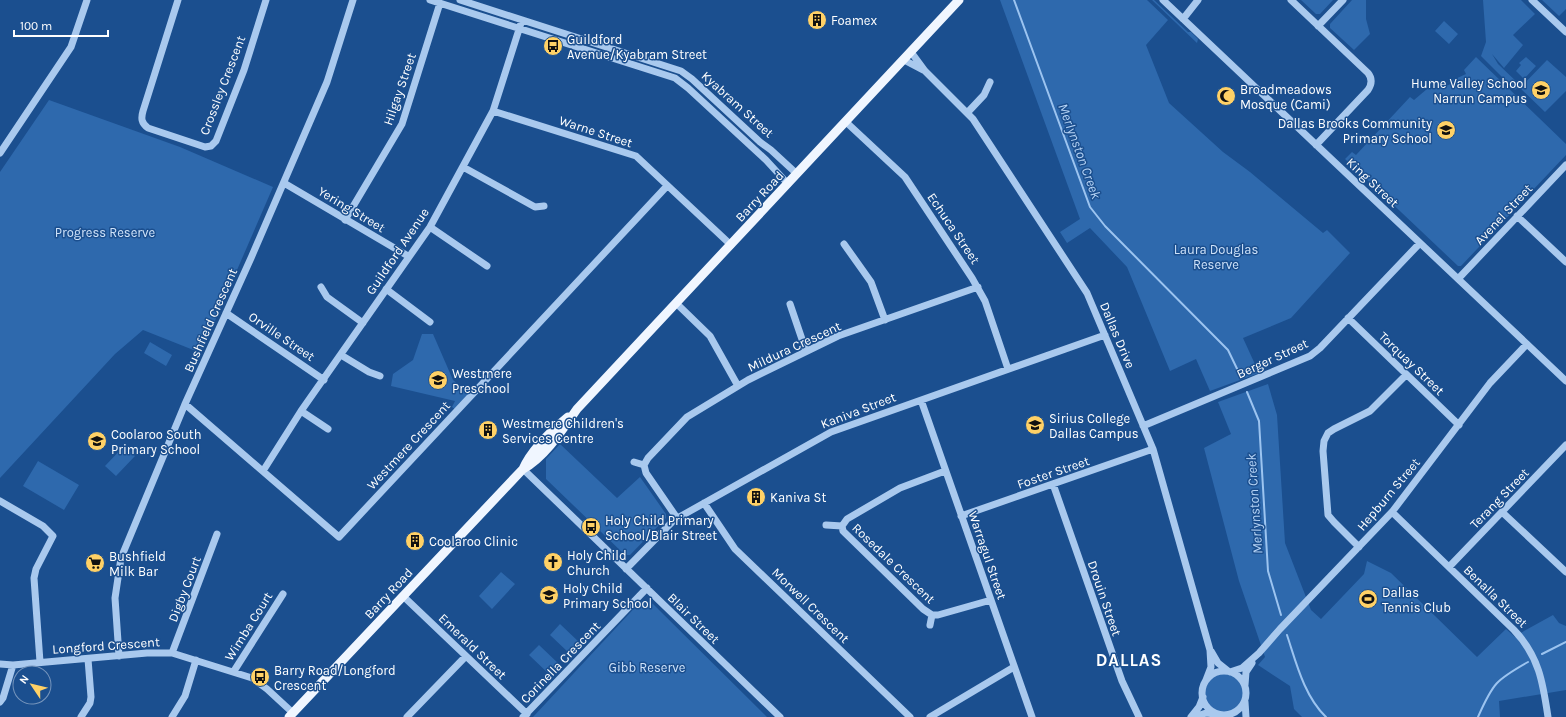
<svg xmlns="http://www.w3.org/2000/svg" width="1566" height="717" viewBox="0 0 1566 717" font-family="Karla,sans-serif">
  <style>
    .green { fill: #2e69ad }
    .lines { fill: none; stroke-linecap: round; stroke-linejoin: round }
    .stream { stroke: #9cc4f0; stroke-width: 2 }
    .minor { stroke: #a9c9ee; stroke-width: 7 }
    .major { stroke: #f0f6ff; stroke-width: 9 }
    .labels { text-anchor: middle; stroke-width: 3; stroke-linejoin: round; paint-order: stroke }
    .poi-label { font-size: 13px; fill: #fff; stroke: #1b4f8f; text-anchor: start }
    .street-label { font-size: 13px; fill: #fff; stroke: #1b4f8f }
    .park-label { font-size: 13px; fill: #cfe3fa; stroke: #1b4f8f }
    .water-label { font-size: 14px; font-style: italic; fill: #b5d3f5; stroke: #1b4f8f }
    .district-label { font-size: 17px; font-weight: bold; letter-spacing: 1px; fill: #fff; stroke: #1b4f8f }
  </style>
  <rect width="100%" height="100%" fill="#1b4f8f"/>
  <path class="green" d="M1000,0H1147L1168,20L1146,45L1169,103L1223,152L1250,172L1323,233L1327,230L1350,253L1291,318L1243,338L1259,373L1210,391L1196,359L1170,371L1127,267L1090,228L1067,243L1060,232L1080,219Z
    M1152,0H1154L1188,32H1191L1198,39L1197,43Z
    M1301,0H1333L1320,14H1316Z
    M1352,0H1366V19L1370,34L1354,50L1330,28V24Z
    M1483,0H1521L1535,14L1513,35L1523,45L1504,68L1492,54L1498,64L1520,85L1515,90L1481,56L1486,42Z
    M1542,0H1566V9L1559,16Z
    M1444,21L1458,34L1449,44L1435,31Z
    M1476,57L1566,144V155L1461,266H1458L1345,159L1352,152L1356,155L1410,97L1414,100L1427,89L1441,88L1453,83V80L1466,74L1464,70Z
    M1526,57L1536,66L1524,79L1516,71L1521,65L1519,63Z
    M1547,60L1566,77V91L1545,112L1520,88Z
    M49,100L180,147L273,187L201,353L143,330L115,354L0,478V172Z
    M422,334H433L453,380L470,395L456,410L452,407L455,401L391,386L393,374L413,360Z
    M150,342L172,355L166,366L144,353Z
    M1268,384L1277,415L1285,543L1311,610L1321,619L1364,574L1367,561L1391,573L1477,657L1506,629L1515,637L1524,631L1553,615L1559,623L1566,626V690L1499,701L1500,717H1302L1294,709L1290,686L1258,665L1265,657L1239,581L1204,448L1231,434L1218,402Z
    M560,444L617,498L640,477L666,514V518L630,555H625L546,479V459Z
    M124,446L135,456L116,476L105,466Z
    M38,461L79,485L64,510L23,486Z
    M501,572L515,584L492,609L479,596Z
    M645,600L653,604L767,717H533L641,601Z
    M560,624L580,643L569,653L550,635Z
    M539,645L560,665L550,675L529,655Z
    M1205 693a20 20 0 1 1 40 0a20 20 0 1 1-40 0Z"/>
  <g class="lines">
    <path class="stream" d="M1014,0L1090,207L1105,226L1228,350L1241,377
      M1247,392L1259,421L1268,571L1281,615
      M1287,635C1296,662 1304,696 1326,717
      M1542,654L1566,642
      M1478,717C1493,683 1496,680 1528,662"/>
    <path class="minor" d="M178,0L143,111C141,118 141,123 148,128L205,147L211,146L216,141L244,70L266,0
      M430,0L675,78L688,88L766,160L788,184
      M460,0L681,71L692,79L760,142L771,150L797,174
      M1163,0L1566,381
      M1291,0L1368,73C1372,78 1372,84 1368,90L1316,145
      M1532,0L1566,32
      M1183,19L1198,0
      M1318,26L1343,0
      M911,52L925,71L973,119L1087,293L1153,449L1210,650L1211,667L1206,680
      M904,60L923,70
      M493,111L636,156L731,245
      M968,112L984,95L990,82
      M846,122L905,177L972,278L985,301L1008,369
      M0,153L71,47L87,0
      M463,167L535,207L544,206
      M284,183L408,256
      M1517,216L1566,262
      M345,220L402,124L440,3
      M430,227L487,266
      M844,244L871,282L885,320
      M1458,279L1566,165
      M321,287L327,297L363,323
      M386,289L430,322
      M676,303L710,336L738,386
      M790,304L806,351
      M226,313L324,380
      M1348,318L1459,425
      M341,355L369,372L380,376
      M921,400L1032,717
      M185,404L339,537L667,186
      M301,411L328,429
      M1143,426L1310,356L1320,348L1420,243
      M634,462L644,465
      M523,469L780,717
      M263,471L301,411L430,227L493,111L522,20
      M945,471L900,488L847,519L842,526L843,531L923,609L932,615H938L991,600
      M1053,484L1122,681L1139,717
      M0,501L43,526L53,536L36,569L34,578L40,662
      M704,503L735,549L910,717
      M1392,512L1514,630C1539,656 1543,683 1548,717
      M1502,512L1566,572
      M961,516L1153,449
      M677,518L646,473L644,465L648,458L687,417L748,380L838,336L978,287
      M826,525L842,526
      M1359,547L1334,522L1328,515L1323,451L1324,441L1328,433L1334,429L1370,411L1406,375
      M1449,567L1566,445
      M626,569L674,520L831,432L1105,335
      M403,596L527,714
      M930,625L932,615
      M1211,651L1218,663L1228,671
      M172,653L217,534
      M119,656L115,598L121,558L185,404L251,258L327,82L353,0
      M0,664L13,665L147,653H172L252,678L267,689L293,713
      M1202 693a22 22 0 1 1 44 0a22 22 0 1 1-44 0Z
      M234,671L283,594
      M1230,672L1242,668L1259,653L1280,629L1392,512L1490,383L1527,344
      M1245,685L1246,672L1252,663
      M0,702L3,698L13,665
      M1245,702L1246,717
      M81,717L90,703L91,697L88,659
      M172,717L185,696L196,660
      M407,717L466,656
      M523,717L647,588
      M930,717L1014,667
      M1191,717L1199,707L1203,697
      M1194,717L1206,713L1215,714"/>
    <path class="major" d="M523,469C532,449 551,431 568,417
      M289,717L523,469C545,457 563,429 577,409L959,0"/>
  </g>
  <defs>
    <g id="building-disc" transform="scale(1)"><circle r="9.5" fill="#ffd166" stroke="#1b4f8f"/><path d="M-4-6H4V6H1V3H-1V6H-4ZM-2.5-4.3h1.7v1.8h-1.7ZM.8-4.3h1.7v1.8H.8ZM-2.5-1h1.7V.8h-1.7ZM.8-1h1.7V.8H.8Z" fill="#111"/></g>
    <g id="bus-disc" transform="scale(1)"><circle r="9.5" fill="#ffd166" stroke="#1b4f8f"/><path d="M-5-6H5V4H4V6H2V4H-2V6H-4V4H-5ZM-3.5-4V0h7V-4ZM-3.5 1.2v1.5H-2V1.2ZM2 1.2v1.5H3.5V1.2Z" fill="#111"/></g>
    <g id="school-disc" transform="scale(1)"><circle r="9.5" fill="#ffd166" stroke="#1b4f8f"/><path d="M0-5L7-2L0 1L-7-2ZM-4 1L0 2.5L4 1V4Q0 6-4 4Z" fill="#111"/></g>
    <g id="mosque-disc" transform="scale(1)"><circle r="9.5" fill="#ffd166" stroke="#1b4f8f"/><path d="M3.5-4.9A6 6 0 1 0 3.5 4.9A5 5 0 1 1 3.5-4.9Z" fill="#111"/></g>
    <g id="church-disc" transform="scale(1)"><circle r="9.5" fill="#ffd166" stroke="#1b4f8f"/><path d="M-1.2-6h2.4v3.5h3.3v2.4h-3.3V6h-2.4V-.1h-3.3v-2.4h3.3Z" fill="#111"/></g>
    <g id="supermarket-disc" transform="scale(1)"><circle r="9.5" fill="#ffd166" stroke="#1b4f8f"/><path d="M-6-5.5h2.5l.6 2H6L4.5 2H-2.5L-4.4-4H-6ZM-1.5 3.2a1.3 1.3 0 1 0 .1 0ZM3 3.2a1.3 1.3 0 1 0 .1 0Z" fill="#111"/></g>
    <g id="stadium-disc" transform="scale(1)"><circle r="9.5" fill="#ffd166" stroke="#1b4f8f"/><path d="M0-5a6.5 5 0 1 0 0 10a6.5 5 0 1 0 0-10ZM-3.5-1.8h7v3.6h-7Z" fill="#111"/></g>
  </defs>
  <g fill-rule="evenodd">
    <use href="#building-disc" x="817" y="20"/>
    <use href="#bus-disc" x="553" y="46"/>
    <use href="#school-disc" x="1541" y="90"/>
    <use href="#mosque-disc" x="1226" y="96"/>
    <use href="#school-disc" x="1446" y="130"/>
    <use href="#school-disc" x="438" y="380"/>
    <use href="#school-disc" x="1035" y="425"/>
    <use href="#building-disc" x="488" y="430"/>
    <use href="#school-disc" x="97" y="441"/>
    <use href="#building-disc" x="756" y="497"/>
    <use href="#bus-disc" x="591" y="527"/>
    <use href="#building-disc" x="415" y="541"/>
    <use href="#church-disc" x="553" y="562"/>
    <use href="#supermarket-disc" x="95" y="563"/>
    <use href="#school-disc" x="549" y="595"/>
    <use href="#stadium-disc" x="1368" y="599"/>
    <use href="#bus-disc" x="260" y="677"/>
  </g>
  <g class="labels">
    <g class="poi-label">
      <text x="831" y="25">Foamex</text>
      <text x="567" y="44">Guildford<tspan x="567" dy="15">Avenue/Kyabram Street</tspan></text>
      <text x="1527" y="88" text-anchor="end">Hume Valley School<tspan x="1527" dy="15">Narrun Campus</tspan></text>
      <text x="1240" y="94">Broadmeadows<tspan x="1240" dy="15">Mosque (Cami)</tspan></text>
      <text x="1432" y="128" text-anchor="end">Dallas Brooks Community<tspan x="1432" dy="15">Primary School</tspan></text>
      <text x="452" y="378">Westmere<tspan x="452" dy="15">Preschool</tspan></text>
      <text x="1049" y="423">Sirius College<tspan x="1049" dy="15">Dallas Campus</tspan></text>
      <text x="502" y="428">Westmere Children's<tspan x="502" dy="15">Services Centre</tspan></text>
      <text x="111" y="439">Coolaroo South<tspan x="111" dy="15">Primary School</tspan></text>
      <text x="770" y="502">Kaniva St</text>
      <text x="605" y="525">Holy Child Primary<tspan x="605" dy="15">School/Blair Street</tspan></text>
      <text x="429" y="546">Coolaroo Clinic</text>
      <text x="567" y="560">Holy Child<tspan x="567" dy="15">Church</tspan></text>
      <text x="109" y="561">Bushfield<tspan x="109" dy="15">Milk Bar</tspan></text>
      <text x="563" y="593">Holy Child<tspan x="563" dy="15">Primary School</tspan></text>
      <text x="1382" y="597">Dallas<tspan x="1382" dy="15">Tennis Club</tspan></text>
      <text x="274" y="675">Barry Road/Longford<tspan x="274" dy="15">Crescent</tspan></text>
    </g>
    <g class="street-label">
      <text transform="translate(222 85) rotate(-69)" y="5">Crossley Crescent</text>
      <text transform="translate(399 89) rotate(-71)" y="5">Hilgay Street</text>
      <text transform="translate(738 104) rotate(42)" y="5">Kyabram Street</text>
      <text transform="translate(596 131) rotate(18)" y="5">Warne Street</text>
      <text transform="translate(1373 182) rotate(43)" y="5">King Street</text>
      <text transform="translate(759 196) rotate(-47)" y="5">Barry Road</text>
      <text transform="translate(352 209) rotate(31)" y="5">Yering Street</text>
      <text transform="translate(1503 214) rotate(-47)" y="5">Avenel Street</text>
      <text transform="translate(954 228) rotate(56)" y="5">Echuca Street</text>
      <text transform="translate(397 251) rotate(-56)" y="5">Guildford Avenue</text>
      <text transform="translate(210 320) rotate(-66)" y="5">Bushfield Crescent</text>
      <text transform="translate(1118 335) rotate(67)" y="5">Dallas Drive</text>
      <text transform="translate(282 336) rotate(34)" y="5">Orville Street</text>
      <text transform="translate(794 346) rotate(-25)" y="5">Mildura Crescent</text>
      <text transform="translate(1272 358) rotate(-25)" y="5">Berger Street</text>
      <text transform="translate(1412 363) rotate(44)" y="5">Torquay Street</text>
      <text transform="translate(858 410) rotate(-21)" y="5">Kaniva Street</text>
      <text transform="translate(408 445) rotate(-47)" y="5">Westmere Crescent</text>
      <text transform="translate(1053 472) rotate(-19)" y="5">Foster Street</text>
      <text transform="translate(1388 494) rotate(-50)" y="5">Hepburn Street</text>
      <text transform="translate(1499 498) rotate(-46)" y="5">Terang Street</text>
      <text transform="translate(988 555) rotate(71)" y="5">Warragul Street</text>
      <text transform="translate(894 563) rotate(44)" y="5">Rosedale Crescent</text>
      <text transform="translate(184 589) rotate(-69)" y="5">Digby Court</text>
      <text transform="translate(388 593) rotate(-47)" y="5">Barry Road</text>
      <text transform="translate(1496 596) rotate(44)" y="5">Benalla Street</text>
      <text transform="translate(1105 598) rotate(71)" y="5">Drouin Street</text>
      <text transform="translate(811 605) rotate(44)" y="5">Morwell Crescent</text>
      <text transform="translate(694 618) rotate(44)" y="5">Blair Street</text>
      <text transform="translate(248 626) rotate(-58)" y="5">Wimba Court</text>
      <text transform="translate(106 645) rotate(-4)" y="5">Longford Crescent</text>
      <text transform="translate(473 646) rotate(44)" y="5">Emerald Street</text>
      <text transform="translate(560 662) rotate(-46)" y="5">Corinella Crescent</text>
    </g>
    <g class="park-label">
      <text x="105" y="237">Progress Reserve</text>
      <text x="1216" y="254">Laura Douglas<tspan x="1216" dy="15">Reserve</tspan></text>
      <text x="647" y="672">Gibb Reserve</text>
    </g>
    <g class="water-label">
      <text transform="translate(1080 151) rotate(70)" y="5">Merlynston Creek</text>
      <text transform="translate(1254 504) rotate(-94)" y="5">Merlynston Creek</text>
    </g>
    <g class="district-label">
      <text x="1129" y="666">DALLAS</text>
    </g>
  </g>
  <g transform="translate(32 685) rotate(305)"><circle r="19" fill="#1b4f8f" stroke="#7695bc"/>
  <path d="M0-3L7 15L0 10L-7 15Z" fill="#ffd166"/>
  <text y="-6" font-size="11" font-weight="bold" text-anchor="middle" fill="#ffffff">N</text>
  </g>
  <path d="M14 30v6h94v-6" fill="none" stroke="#ffffff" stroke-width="2"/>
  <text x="20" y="30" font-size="12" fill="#ffffff" stroke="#1b4f8f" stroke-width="3" paint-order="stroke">100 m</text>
</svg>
